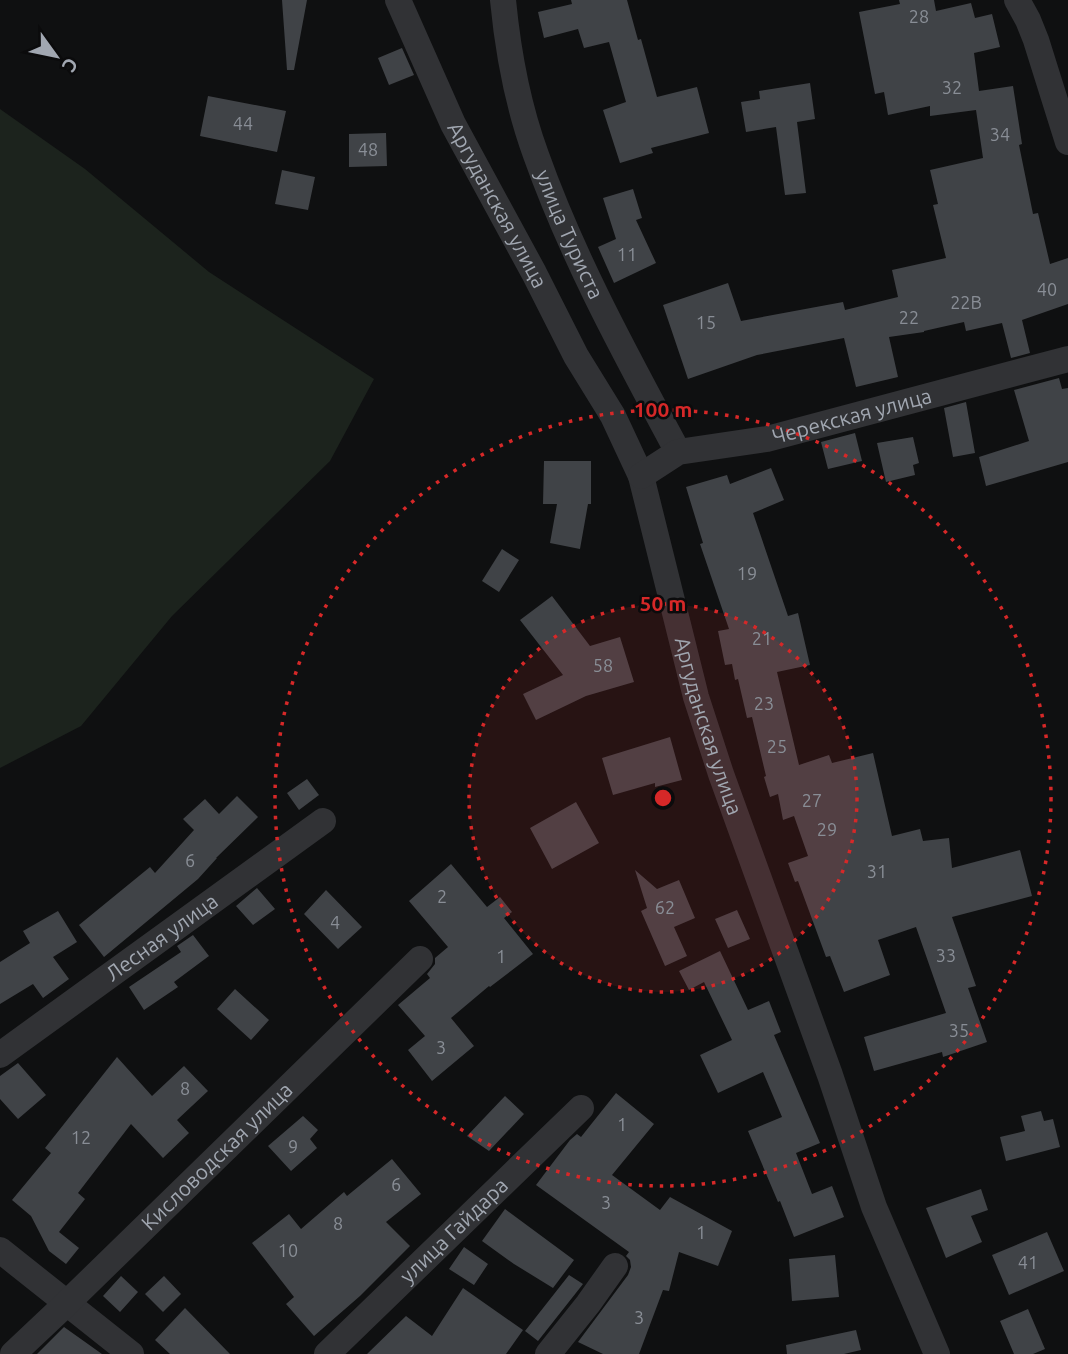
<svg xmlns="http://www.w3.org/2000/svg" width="1068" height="1354" viewBox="0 0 1068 1354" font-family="Ubuntu,sans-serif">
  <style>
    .green { fill: #1c231d }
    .building { fill: #404347 }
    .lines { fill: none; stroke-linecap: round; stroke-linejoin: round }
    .street { stroke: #313235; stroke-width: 26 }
    .ring { fill: none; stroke: #d62828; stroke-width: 3.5; stroke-dasharray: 3.5 7 }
    .labels { text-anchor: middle; stroke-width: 5; stroke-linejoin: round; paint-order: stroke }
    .number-label { font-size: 18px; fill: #898e96 }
    .street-label { font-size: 21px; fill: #a1a7b1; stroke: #0b0b0c }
    .centre { fill: #d62828; stroke: #0b0b0c; stroke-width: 3.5 }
    .ring-label { font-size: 21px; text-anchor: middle; font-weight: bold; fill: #d62828; stroke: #0b0b0c; stroke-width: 5; stroke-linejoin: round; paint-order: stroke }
  </style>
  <rect width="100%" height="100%" fill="#0f1011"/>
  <path class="green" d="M0,109L85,169L209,272L374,379L330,461L172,616L81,726L0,768Z"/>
  <path class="building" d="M282,0H307L294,70H287Z
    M571,0H627L638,40L641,39L657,97L697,87L709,133L651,148L653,153L620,163L603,110L626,102L609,42L584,48L578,29L544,38L538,12L572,4Z
    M899,0H934L936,11L971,3L975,18L992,14L1000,47L974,53L979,91L1013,86L1022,144L1019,145L1033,214L1038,213L1050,264L1068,258V304L1022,320L1030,353L1011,358L1002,323L966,331L964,322L924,331V332L889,337L898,377L856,387L844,338L757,355L688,379L663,305L728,283L741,321L843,302L845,310L898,297L892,270L946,258L933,205L938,204L930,170L983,158L976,110L930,116V106L888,115L884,92L875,94L859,12L900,4Z
    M402,48L414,75L389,85L378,58Z
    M810,83L815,119L797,122L806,193L785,195L776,127L746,132L741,102L760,99L759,91Z
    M208,96L286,111L277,152L200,136Z
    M386,133L387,166L349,167V134Z
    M282,170L315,177L308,210L275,204Z
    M633,189L642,218L636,220L656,263L614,283L598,247L616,239L603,198Z
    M1059,378L1062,389L1068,388V462L986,486L979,457L1029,441L1014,390Z
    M966,402L975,453L953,457L944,408Z
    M855,433L862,461L828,469L821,442Z
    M913,437L919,463L913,465L915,475L886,482L877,443Z
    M544,461H591V504H588L580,549L550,543L557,504H543Z
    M771,468L784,500L753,513L788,616L798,613L810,665L777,672L799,765L829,755L832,763L873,753L892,836L920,829L923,841L949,838L952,868L1020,850L1032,896L952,917L976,986L968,988L987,1042L943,1057L942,1052L874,1071L864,1037L946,1013L916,927L878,940L890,975L844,992L830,956L826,957L798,881L795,882L788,863L808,856L794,816L783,820L778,794L770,797L764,777L766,776L752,717L747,718L738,679L735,680L732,664L725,665L718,631L729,629L700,544L703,543L686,487L727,475L730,484Z
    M502,549L519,560L499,592L482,581Z
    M552,596L590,646L620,637L634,682L586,696L536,720L523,694L563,675L520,620Z
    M670,737L682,780L655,787V783L613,795L602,758Z
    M307,779L319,795L299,810L287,793Z
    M237,796L258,817L216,858H217L198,879L104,957L79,925L150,867L155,873L194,830L183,819L205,799L219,814Z
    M576,802L599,843L552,869L530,828Z
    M451,864L487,907L500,897L512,912L504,918L533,954L490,987L489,986L451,1018L474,1046L432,1081L408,1050L425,1036L398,1005L430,978L427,974L435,964V958L448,947L409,901Z
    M635,870L657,889L679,880L695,918L674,927L687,956L665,966L641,911L647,908Z
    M257,888L275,909L253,925L236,906Z
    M326,890L362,927L338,949L304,914Z
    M737,910L750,939L728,948L715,919Z
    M58,911L77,942L53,957L69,979L43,998L33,984L0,1004V962L30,943L23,931Z
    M193,935L209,956L174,982L178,987L144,1010L129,987L181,952L177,946Z
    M720,951L748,1010L769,1001L781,1032L774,1035L820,1143L796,1153L812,1194L832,1186L844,1217L794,1237L780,1201L778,1202L748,1131L782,1117L763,1072L718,1093L700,1055L732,1040L704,982L689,990L679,971Z
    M235,989L269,1020L251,1040L217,1009Z
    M117,1057L152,1096L184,1066L208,1091L177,1120L189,1133L163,1158L131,1124L78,1193L85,1199L59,1232L79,1248L66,1264L49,1251L31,1216L12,1200L51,1153L45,1148Z
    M18,1063L46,1095L18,1119L0,1099V1076Z
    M616,1093L654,1124L612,1175L660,1210L670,1197L732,1231L718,1266L679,1252L669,1291L663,1290L639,1354H603L578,1342L628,1275L631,1267L630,1260L626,1256L629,1252L536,1185L570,1140L577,1134L581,1137Z
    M505,1096L524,1114L489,1151L467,1136Z
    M1041,1111L1044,1121L1053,1119L1060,1147L1006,1161L1000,1137L1025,1131L1021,1116Z
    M303,1116L318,1130L310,1139L317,1148L291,1171L268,1146Z
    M392,1159L421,1194L386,1222L410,1246L360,1296L314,1336L286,1304L294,1297L252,1243L289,1214L301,1229L344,1192L347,1196Z
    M981,1189L988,1210L971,1216L982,1242L946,1258L926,1208Z
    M505,1209L574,1260L553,1288L514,1264L482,1241Z
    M1047,1232L1064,1271L1009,1295L992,1255Z
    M464,1247L488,1264L474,1285L449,1269Z
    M835,1255L839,1297L792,1301L789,1259Z
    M569,1275L583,1284L538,1341L525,1331Z
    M121,1276L138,1292L120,1312L103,1296Z
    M164,1276L181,1294L163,1312L145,1294Z
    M463,1288L523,1330L506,1354H367L406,1316L432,1336Z
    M185,1308L230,1354H170L155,1340Z
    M1028,1309L1045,1349L1033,1354H1014L1000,1321Z
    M64,1327L102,1354H37Z
    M856,1330L861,1350L844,1354H787L786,1345Z"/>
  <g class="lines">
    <g class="street">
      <path id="s1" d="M398,0L453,124L534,273L576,356L613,416L641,476L696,697L721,774L830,1075L874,1207L937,1354"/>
      <path id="s2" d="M503,0C508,52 518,106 536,155C573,259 626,355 678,452"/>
      <path d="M1017,0L1028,20L1036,40L1068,142"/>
      <path id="s3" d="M641,476L678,452L767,439L1068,359"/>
      <path id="s4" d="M0,1055L323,821"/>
      <path d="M0,1250L131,1354"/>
      <path id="s5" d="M13,1354L66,1304L420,959"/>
      <path id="s6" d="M327,1354L581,1108"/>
      <path d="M548,1354L588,1304L615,1266"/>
    </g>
  </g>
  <circle cx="663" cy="798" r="194" fill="#d62828" fill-opacity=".12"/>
  <g class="ring">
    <circle cx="663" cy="798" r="194"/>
    <circle cx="663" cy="798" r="388"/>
  </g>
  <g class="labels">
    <g class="number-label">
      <text x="919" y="23">28</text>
      <text x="952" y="94">32</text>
      <text x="243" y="130">44</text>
      <text x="1000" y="141">34</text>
      <text x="368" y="156">48</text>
      <text x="627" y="261">11</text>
      <text x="1047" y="296">40</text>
      <text x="966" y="309">22В</text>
      <text x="909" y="324">22</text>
      <text x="706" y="329">15</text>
      <text x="747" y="580">19</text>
      <text x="762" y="645">21</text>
      <text x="603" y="672">58</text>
      <text x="764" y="710">23</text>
      <text x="777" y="753">25</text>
      <text x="812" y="807">27</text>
      <text x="827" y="836">29</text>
      <text x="190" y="867">6</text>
      <text x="877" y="878">31</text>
      <text x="442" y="903">2</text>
      <text x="665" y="914">62</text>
      <text x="335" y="929">4</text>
      <text x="946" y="962">33</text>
      <text x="501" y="963">1</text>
      <text x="959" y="1037">35</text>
      <text x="441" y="1054">3</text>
      <text x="185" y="1095">8</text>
      <text x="622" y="1131">1</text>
      <text x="81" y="1144">12</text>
      <text x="293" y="1153">9</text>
      <text x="396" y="1191">6</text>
      <text x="606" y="1209">3</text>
      <text x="338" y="1230">8</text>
      <text x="701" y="1239">1</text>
      <text x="288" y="1257">10</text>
      <text x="1028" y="1269">41</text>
      <text x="639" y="1324">3</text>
    </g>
    <g class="street-label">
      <text dy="7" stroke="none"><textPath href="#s1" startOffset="228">Аргуданская улица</textPath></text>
      <text dy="7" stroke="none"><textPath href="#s2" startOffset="245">улица Туриста</textPath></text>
      <text dy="7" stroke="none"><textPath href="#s3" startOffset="222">Черекская улица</textPath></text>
      <text dy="7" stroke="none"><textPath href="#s1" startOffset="794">Аргуданская улица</textPath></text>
      <text dy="7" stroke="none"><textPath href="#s4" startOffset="200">Лесная улица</textPath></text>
      <text dy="7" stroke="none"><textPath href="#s5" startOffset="284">Кисловодская улица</textPath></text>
      <text dy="7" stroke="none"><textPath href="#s6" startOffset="177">улица Гайдара</textPath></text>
    </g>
  </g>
  <circle cx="663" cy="798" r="10" class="centre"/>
  <g class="ring-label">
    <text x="663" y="417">100 m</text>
    <text x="663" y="611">50 m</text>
  </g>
  <g transform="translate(56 56) rotate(123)" stroke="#0b0b0c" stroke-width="5" paint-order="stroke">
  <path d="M0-5L12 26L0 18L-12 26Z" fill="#a1a7b1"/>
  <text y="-10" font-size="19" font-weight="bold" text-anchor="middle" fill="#a1a7b1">С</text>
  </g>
</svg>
